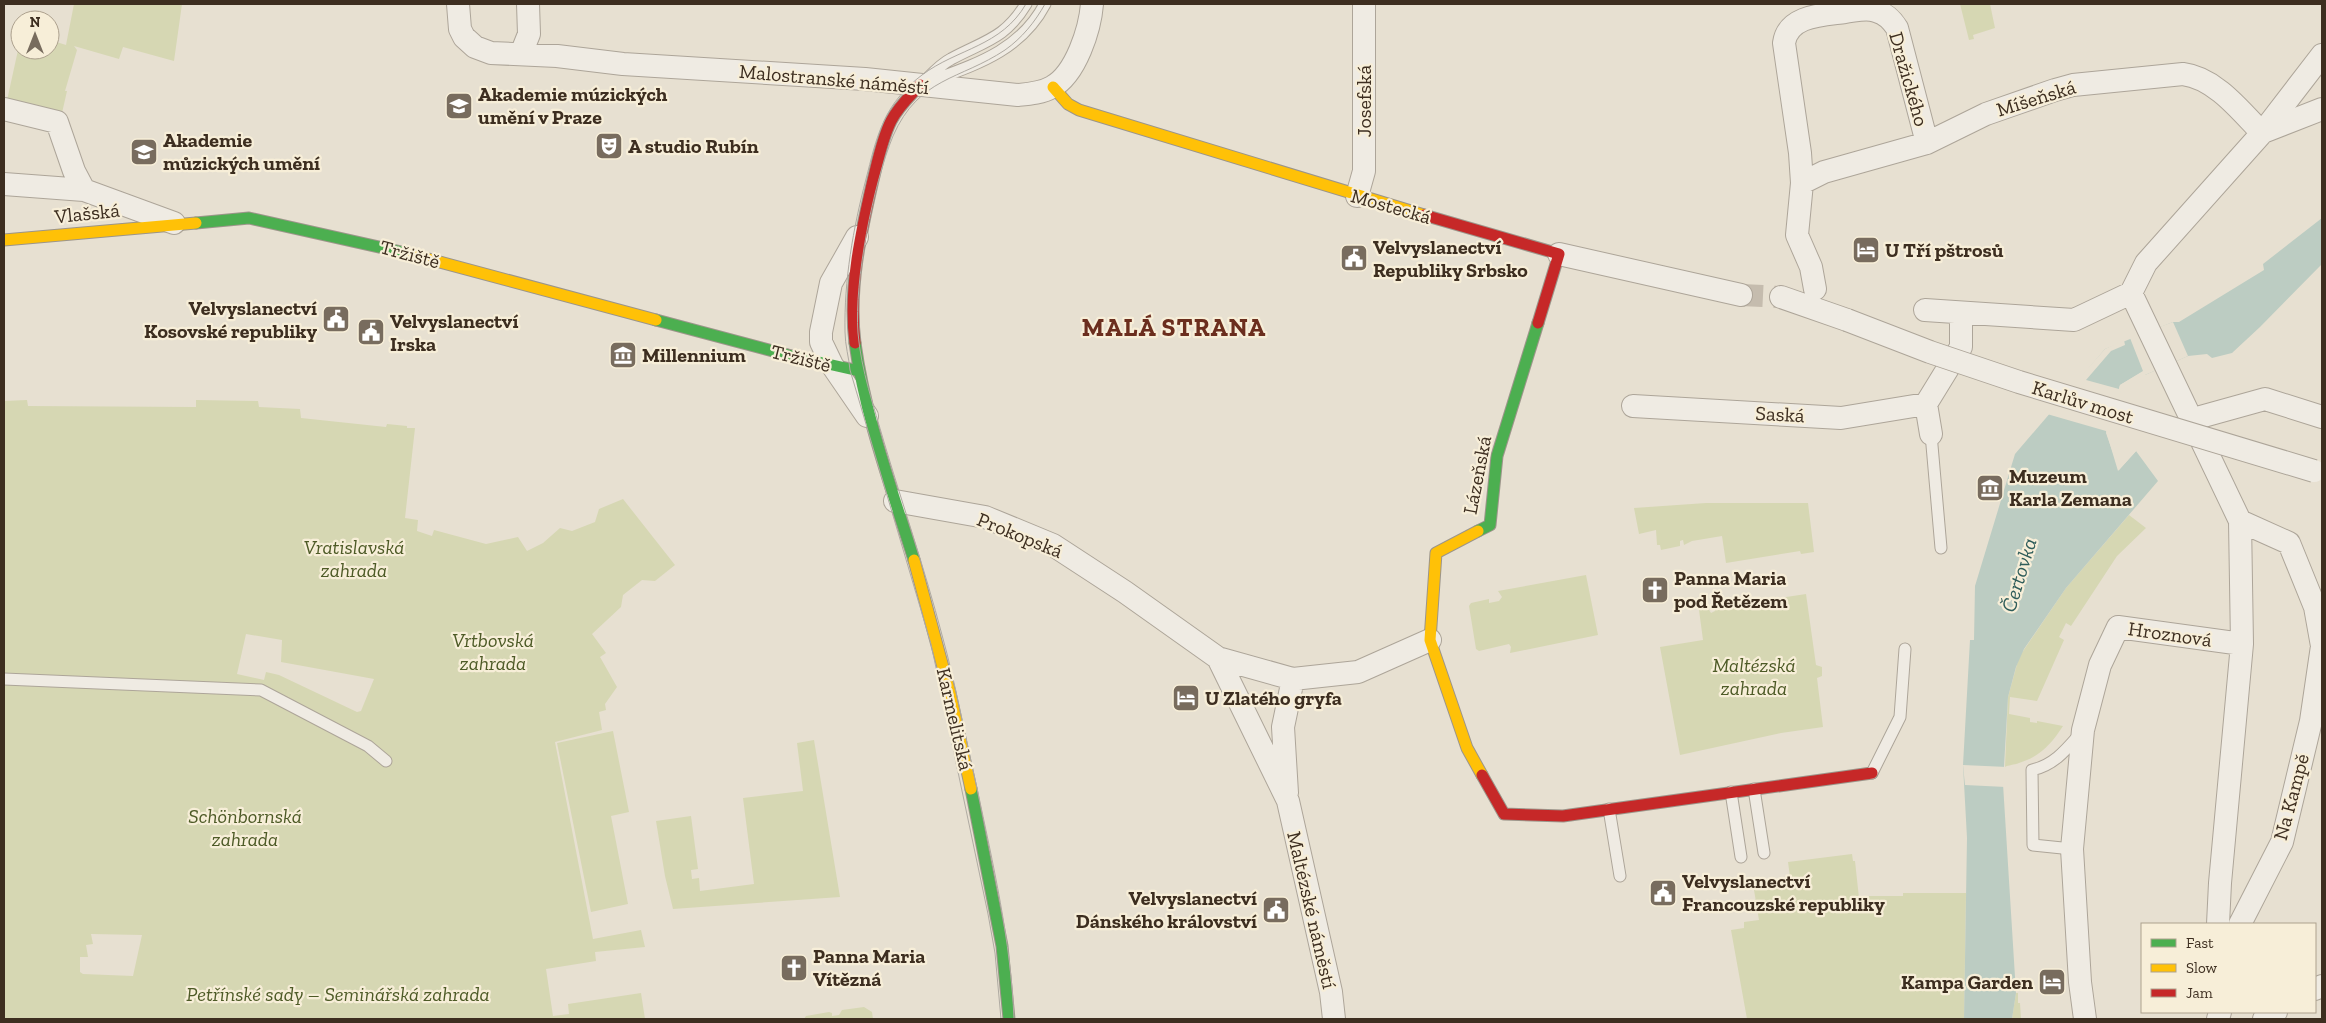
<svg xmlns="http://www.w3.org/2000/svg" width="2326" height="1023" viewBox="0 0 2326 1023" font-family="'Zilla Slab',serif">
  <style>
    .green { fill: #d6d7b3; fill-rule: evenodd }
    .water { fill: #bcccc2 }
    .pier { fill: #e7e0d1 }
    .lines { fill: none; stroke-linecap: round; stroke-linejoin: round }
    .street-tunnel { stroke: #c5bcae; stroke-width: 22; stroke-dasharray: 22 11; stroke-linecap: butt }
    .lane-casing { stroke: #ada599; stroke-width: 13 }
    .street-casing { stroke: #ada599; stroke-width: 24 }
    .fast-casing { stroke: #9c958a; stroke-width: 13 }
    .slow-casing { stroke: #9c958a; stroke-width: 13 }
    .jam-casing { stroke: #9c958a; stroke-width: 13 }
    .lane { stroke: #efebe3; stroke-width: 11 }
    .street { stroke: #efebe3; stroke-width: 22 }
    .fast { stroke: #4caf50; stroke-width: 11 }
    .slow { stroke: #ffc107; stroke-width: 11 }
    .jam { stroke: #c62828; stroke-width: 11 }
    .tram { stroke: #afaaa2; stroke-width: 1 }
    .street-bridge-casing { stroke: #ada599; stroke-width: 24; stroke-linecap: butt }
    .street-bridge { stroke: #efebe3; stroke-width: 22 }
    .labels { text-anchor: middle; stroke-width: 4.5; stroke-linejoin: round; paint-order: stroke }
    .street-label { font-size: 20px; fill: #3d2e20; stroke: #f7eed8 }
    .poi-label { font-size: 20px; font-weight: bold; fill: #3d2e20; stroke: #f7eed8; text-anchor: start }
    .park-label { font-size: 20px; font-style: italic; fill: #4d5a26; stroke: #f7eed8 }
    .water-label { font-size: 21px; font-style: italic; fill: #2f5d5a; stroke: #f7eed8 }
    .district-label { font-size: 25px; font-weight: bold; letter-spacing: 1px; fill: #6b2e1e; stroke: #f7eed8 }
  </style>
  <rect width="100%" height="100%" fill="#e7e0d1"/>
  <path class="green" d="M74,4H182L174,61L123,47L119,59L74,46L77,50L65,91H67L62,113L6,105L20,41V50H50V40L66,45Z
    M1960,4H1990L1995,28L1973,35L1974,39L1969,40Z
    M27,400L28,406L196,407V400L258,401L259,407L300,409L301,418L386,427L387,424L407,426V428H415L405,518L418,520L417,531L432,536L434,530L486,544L518,537L527,551L543,543L560,528L572,531L595,522L599,509L623,499L675,565L655,581L642,580L623,595L621,607L592,634L606,653L600,657L617,687L605,704L606,710L599,712L602,730L555,742L593,939L641,930L645,947L595,952L596,961L546,969L553,1016L569,1014L568,1004L641,993L645,1019H4V401ZM246,634L282,640L281,662L374,679L361,711L357,712L279,675L266,672L264,680L237,674ZM91,934L142,935L133,976L83,974L80,972V957H88L86,945L93,944Z
    M1706,503H1808L1814,552L1801,554L1800,551L1726,563L1722,536L1692,541L1684,545L1683,540L1680,541V546L1661,550L1660,545H1657L1656,530L1639,534L1634,508Z
    M2129,515L2146,528L2117,556L2071,626L2066,623L2059,637L2064,640L2037,701L2010,697L2009,714L2030,718V722L2037,723V721L2063,726C2052,743 2040,757 2019,763C2014,765 2008,765 2005,767L2008,697L2019,657L2066,588Z
    M1586,575L1598,635L1510,653L1511,647L1509,644L1479,651L1476,649L1469,606L1471,603L1489,599V603L1499,601L1502,597L1498,591Z
    M1806,594L1816,665L1822,667V676L1817,678L1823,727L1781,733L1680,755L1660,647L1703,640L1699,610L1708,608L1711,613L1715,611L1714,608Z
    M613,731L629,812L611,816L628,904L591,912L557,743Z
    M814,740L840,897L673,909L665,876L656,821L691,816L698,869L691,870L692,879L699,878L700,891L754,884L743,798L803,791L797,743Z
    M1852,854L1853,861H1855L1859,898H1869V896H1903V893H1966L1964,1019H1747L1731,930L1744,928V922L1759,920L1753,884L1790,877L1788,862Z
    M2016,993H2018V1003H2020L2021,1019H2012Z
    M864,1007L872,1012L873,1019H804L806,1016L829,1012L832,1013V1016L839,1015L842,1010Z"/>
  <path class="water" d="M2322,218V264L2260,327L2232,353L2212,358L2207,354L2188,356L2145,375L2144,371L2120,385L2106,433L2119,470L2136,451L2158,481L2066,588L2024,649L2016,667L2008,697L2003,784L2016,993L2012,1019H1964L1967,838L1963,765L1970,640H1974L1975,586L2015,454L2105,349L2173,322H2179L2264,270L2263,264Z"/>
  <path class="pier" d="M2173,322L2188,356L2145,375L2146,377L2142,374L2122,386L2109,433L2119,466L2134,449H2138L2118,471L2106,431L2047,414L2105,349L2124,340L2125,345L2111,351L2086,380L2119,389L2120,385L2143,371L2130,338Z
    M1963,765L2007,767L2006,787L1965,785Z"/>
  <g class="lines">
    <path class="street-tunnel" d="M1741,295L1781,297"/>
    <g class="lane-casing">
      <path id="lane" d="M931,81C977,64 1021,50 1045,4
        M924,82C932,74 941,64 951,59C984,41 1005,39 1026,4
        M1931,434L1941,548
        M4,679L261,690L368,746L386,761
        M1872,773L1900,717L1905,649
        M1754,789L1764,853
        M1731,792L1741,857
        M1609,809L1620,876
        M2072,849L2033,845L2032,770C2054,765 2066,750 2080,734"/>
    </g>
    <g class="street-casing">
      <path id="street" d="M458,4L460,29L464,37L475,47L491,53L557,56L623,64L865,79L1018,95C1029,94 1042,93 1052,87C1076,74 1090,29 1092,4
        M521,54L529,34L528,4
        M4,109L57,122L74,171L84,190L174,223
        M2263,132L2322,109
        M1802,183L1824,172L1927,143L1986,114L2055,90L2073,85L2183,74C2215,78 2240,110 2262,133
        M4,184L84,190
        M1357,196L1364,171V4
        M857,237L831,283L821,332V342L832,365L867,416
        M1559,254L1741,295
        M1815,289L1811,267L1797,235L1802,183L1800,153L1784,43C1788,15 1823,15 1845,12C1855,11 1866,7 1876,11C1884,13 1892,20 1897,28L1927,143
        M2131,293L2240,521L2242,644L2220,883L2218,924
        M1781,297L1847,320
        M1925,310L2074,320L2131,293L2146,263L2262,133L2322,55
        M1633,406L1841,418L1926,404
        M2193,419L2265,399L2322,417
        M1931,434L1926,404L1961,347V313
        M895,501L985,517L1053,545L1125,592L1218,658L1293,679L1358,672L1430,640
        M2240,521L2289,543L2315,607L2322,646L2311,721L2282,842L2240,924
        M1218,658L1288,801L1331,992L1334,1019
        M1287,793L1283,727L1293,679
        M2315,989L2322,986
        M2085,1019L2080,982L2072,849L2083,730L2100,665L2118,627L2242,644
        M2218,1019L2220,1012
        M2264,1019L2276,1012"/>
    </g>
    <g class="fast-casing">
      <path id="fast" d="M196,223L249,218L406,253
        M656,320L788,355L859,371
        M855,343C865,417 892,489 914,560
        M1478,531L1490,525L1497,456L1538,323
        M971,789L1002,946L1009,1019"/>
    </g>
    <g class="slow-casing">
      <path id="slow" d="M1053,87L1068,104L1079,110L1424,215
        M4,240L196,223
        M406,253L656,320
        M1478,531L1436,553L1430,640L1467,748L1482,775
        M914,560L950,693L971,789"/>
    </g>
    <g class="jam-casing">
      <path id="jam" d="M1424,215L1559,254L1538,323
        M855,343C848,288 861,232 873,180C878,160 882,139 891,121C898,107 910,96 920,85
        M1482,775L1504,814L1563,816L1872,773"/>
    </g>
    <use href="#lane" class="lane"/>
    <use href="#street" class="street"/>
    <use href="#fast" class="fast"/>
    <use href="#slow" class="slow"/>
    <use href="#jam" class="jam"/>
    <path class="tram" d="M1001,1019L995,953L988,914L931,644L850,370C849,358 845,345 845,332C844,280 853,229 866,179C871,160 875,140 884,121C892,103 906,87 922,75C958,48 1001,47 1026,4
      M1014,1019C1011,941 993,864 977,788C965,737 956,685 942,635C925,570 903,506 884,442C874,407 861,370 858,333C854,281 873,185 893,136C919,77 960,80 1005,50C1022,38 1035,22 1045,4"/>
    <g class="street-bridge-casing">
      <path id="street-bridge" d="M1847,320L1930,352L2019,382L2314,471"/>
    </g>
    <use href="#street-bridge" class="street-bridge"/>
  </g>
  <defs>
    <g id="university-square" transform="scale(1.4375)"><rect x="-9" y="-9" width="18" height="18" rx="4" fill="#786c5e" stroke="#f7eed8"/><path d="M0-5L7-2L0 1L-7-2ZM-4 1L0 2.5L4 1V4Q0 6-4 4Z" fill="#fff"/></g>
    <g id="theatre-square" transform="scale(1.4375)"><rect x="-9" y="-9" width="18" height="18" rx="4" fill="#786c5e" stroke="#f7eed8"/><path d="M-5-5.5Q0-4 5-5.5V0Q5 5 0 6Q-5 5-5 0ZM-3.3-2.5H-1v1.5H-3.3ZM1-2.5H3.3v1.5H1ZM-2.8 1Q0 5.5 2.8 1Z" fill="#fff"/></g>
    <g id="hotel-square" transform="scale(1.4375)"><rect x="-9" y="-9" width="18" height="18" rx="4" fill="#786c5e" stroke="#f7eed8"/><path d="M-6-4.5h1.5V1H6V5H4.5V3h-9V5H-6ZM-4 0a1.8 1.8 0 1 1 3.6 0ZM.5 0V-2.5h3Q6-2.5 6 0Z" fill="#fff"/></g>
    <g id="civic-square" transform="scale(1.4375)"><rect x="-9" y="-9" width="18" height="18" rx="4" fill="#786c5e" stroke="#f7eed8"/><path d="M-.6-6.5H3V-4.5H.6V-3L4-1V1h2V6H-6V1h2V-1L-.6-3ZM-1.2 2.5V6h2.4V2.5Z" fill="#fff"/></g>
    <g id="museum-square" transform="scale(1.4375)"><rect x="-9" y="-9" width="18" height="18" rx="4" fill="#786c5e" stroke="#f7eed8"/><path d="M0-6L6-3V-2H-6V-3ZM-5-1h2V3h-2ZM-1-1h2V3h-2ZM3-1h2V3H3ZM-6 4H6V6H-6Z" fill="#fff"/></g>
    <g id="church-square" transform="scale(1.4375)"><rect x="-9" y="-9" width="18" height="18" rx="4" fill="#786c5e" stroke="#f7eed8"/><path d="M-1.2-6h2.4v3.5h3.3v2.4h-3.3V6h-2.4V-.1h-3.3v-2.4h3.3Z" fill="#fff"/></g>
  </defs>
  <g fill-rule="evenodd">
    <use href="#university-square" x="459" y="106"/>
    <use href="#theatre-square" x="609" y="146"/>
    <use href="#university-square" x="144" y="152"/>
    <use href="#hotel-square" x="1866" y="250"/>
    <use href="#civic-square" x="1354" y="258"/>
    <use href="#civic-square" x="336" y="319"/>
    <use href="#civic-square" x="371" y="332"/>
    <use href="#museum-square" x="623" y="355"/>
    <use href="#museum-square" x="1990" y="488"/>
    <use href="#church-square" x="1655" y="590"/>
    <use href="#hotel-square" x="1186" y="698"/>
    <use href="#civic-square" x="1663" y="893"/>
    <use href="#civic-square" x="1276" y="910"/>
    <use href="#church-square" x="794" y="968"/>
    <use href="#hotel-square" x="2052" y="982"/>
  </g>
  <g class="labels">
    <g class="street-label">
      <text transform="translate(834 79) rotate(5)" y="7">Malostranské náměstí</text>
      <text transform="translate(1909 79) rotate(74)" y="7">Dražického</text>
      <text transform="translate(2036 98) rotate(-17)" y="7">Míšeňská</text>
      <text transform="translate(1364 101) rotate(-90)" y="7">Josefská</text>
      <text transform="translate(1391 206) rotate(16)" y="7">Mostecká</text>
      <text transform="translate(87 213) rotate(-6)" y="7">Vlašská</text>
      <text transform="translate(410 254) rotate(15)" y="7">Tržiště</text>
      <text transform="translate(801 358) rotate(14)" y="7">Tržiště</text>
      <text transform="translate(2083 402) rotate(17)" y="7">Karlův most</text>
      <text transform="translate(1780 414) rotate(3)" y="7">Saská</text>
      <text transform="translate(1477 475) rotate(-79)" y="7">Lázeňská</text>
      <text transform="translate(1020 535) rotate(22)" y="7">Prokopská</text>
      <text transform="translate(2170 634) rotate(8)" y="7">Hroznová</text>
      <text transform="translate(955 719) rotate(77)" y="7">Karmelitská</text>
      <text transform="translate(2291 797) rotate(-75)" y="7">Na Kampě</text>
      <text transform="translate(1312 910) rotate(77)" y="7">Maltézské náměstí</text>
    </g>
    <g class="poi-label">
      <text x="478" y="101">Akademie múzických<tspan x="478" dy="23">umění v Praze</tspan></text>
      <text x="163" y="147">Akademie<tspan x="163" dy="23">můzických umění</tspan></text>
      <text x="628" y="153">A studio Rubín</text>
      <text x="1373" y="254">Velvyslanectví<tspan x="1373" dy="23">Republiky Srbsko</tspan></text>
      <text x="1885" y="257">U Tří pštrosů</text>
      <text x="317" y="315" text-anchor="end">Velvyslanectví<tspan x="317" dy="23">Kosovské republiky</tspan></text>
      <text x="390" y="328">Velvyslanectví<tspan x="390" dy="23">Irska</tspan></text>
      <text x="642" y="362">Millennium</text>
      <text x="2009" y="483">Muzeum<tspan x="2009" dy="23">Karla Zemana</tspan></text>
      <text x="1674" y="585">Panna Maria<tspan x="1674" dy="23">pod Řetězem</tspan></text>
      <text x="1205" y="705">U Zlatého gryfa</text>
      <text x="1682" y="888">Velvyslanectví<tspan x="1682" dy="23">Francouzské republiky</tspan></text>
      <text x="1257" y="905" text-anchor="end">Velvyslanectví<tspan x="1257" dy="23">Dánského království</tspan></text>
      <text x="813" y="963">Panna Maria<tspan x="813" dy="23">Vítězná</tspan></text>
      <text x="2033" y="989" text-anchor="end">Kampa Garden</text>
    </g>
    <g class="park-label">
      <text x="354" y="554">Vratislavská<tspan x="354" dy="23">zahrada</tspan></text>
      <text x="493" y="647">Vrtbovská<tspan x="493" dy="23">zahrada</tspan></text>
      <text x="1754" y="672">Maltézská<tspan x="1754" dy="23">zahrada</tspan></text>
      <text x="245" y="823">Schönbornská<tspan x="245" dy="23">zahrada</tspan></text>
      <text x="338" y="1001">Petřínské sady – Seminářská zahrada</text>
    </g>
    <g class="water-label">
      <text transform="translate(2019 575) rotate(-73)" y="7">Čertovka</text>
    </g>
    <g class="district-label">
      <text x="1174" y="336">MALÁ STRANA</text>
    </g>
  </g>
  <rect width="2326" height="1023" fill="none" stroke="#3d2e20" stroke-width="10"/>
  <rect x="2141" y="923" width="175" height="90" fill="#f7eed8" stroke="#ada18e"/>
  <rect x="2151" y="939" width="25" height="8" fill="#4caf50" stroke="#ada18e"/>
  <text x="2186" y="948" font-size="15" fill="#3d2e20">Fast</text>
  <rect x="2151" y="964" width="25" height="8" fill="#ffc107" stroke="#ada18e"/>
  <text x="2186" y="973" font-size="15" fill="#3d2e20">Slow</text>
  <rect x="2151" y="989" width="25" height="8" fill="#c62828" stroke="#ada18e"/>
  <text x="2186" y="998" font-size="15" fill="#3d2e20">Jam</text>
  <g transform="translate(35 35)"><circle r="24" fill="#f7eed8" stroke="#ada18e"/>
  <path d="M0-4L9 19L0 12L-9 19Z" fill="#786c5e"/>
  <text y="-8" font-size="14" font-weight="bold" text-anchor="middle" fill="#3d2e20">N</text>
  </g>
</svg>
